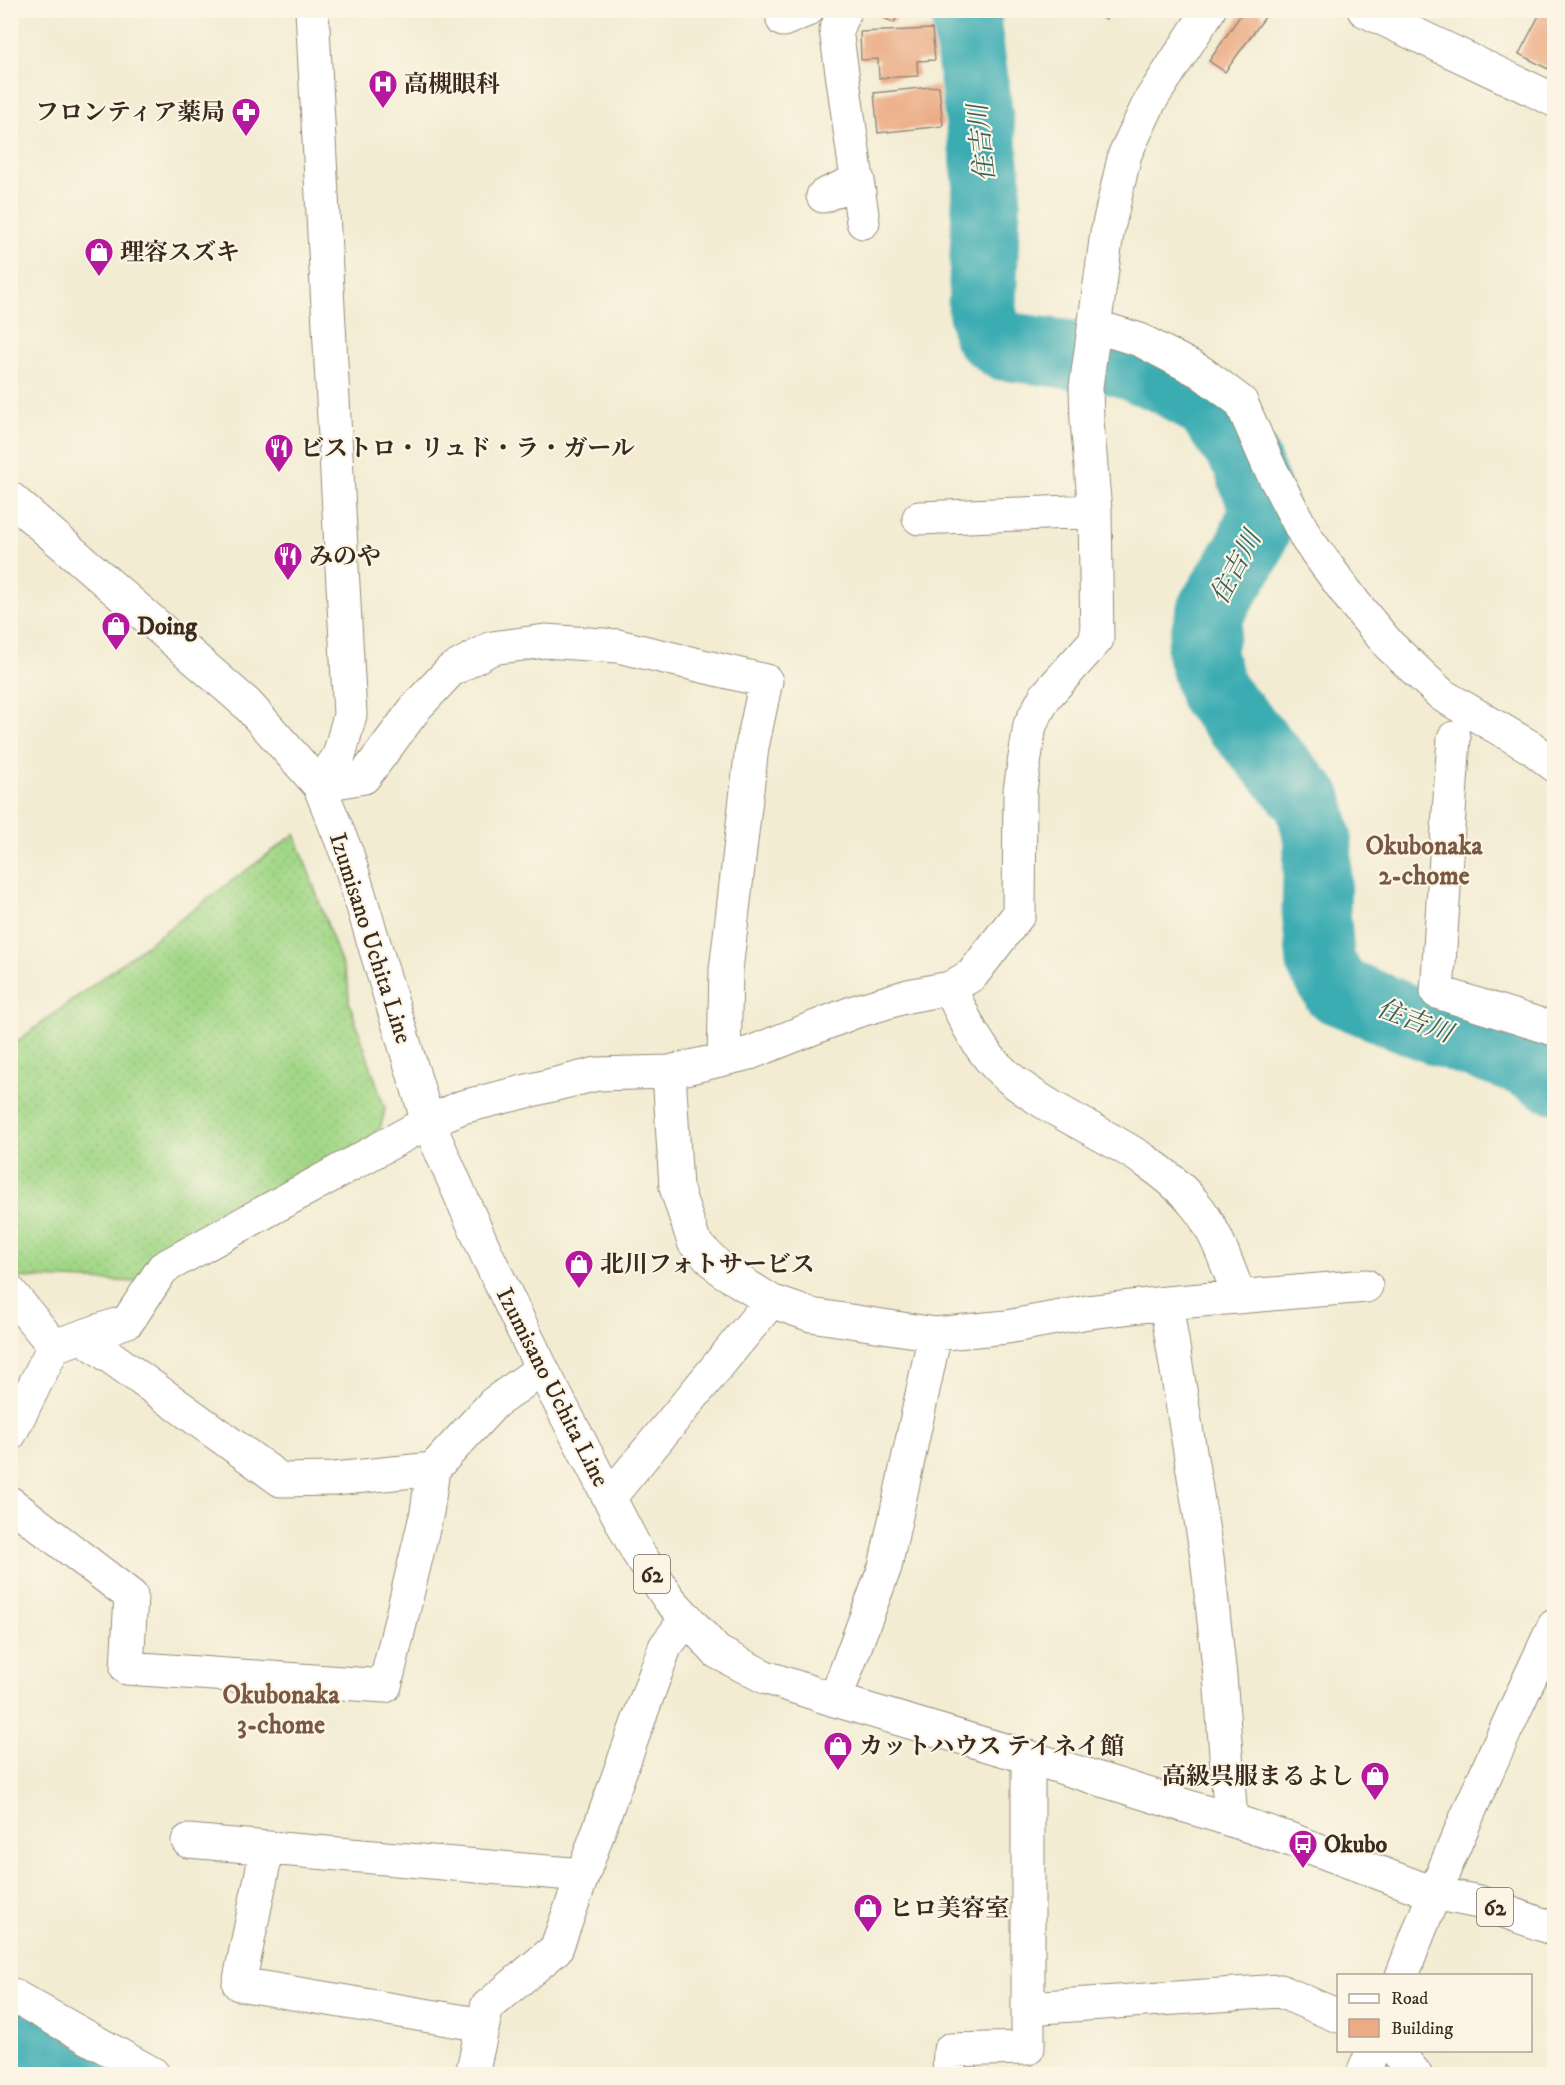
<svg xmlns="http://www.w3.org/2000/svg" width="1565" height="2085" viewBox="0 0 1565 2085" font-family="'IM FELL DW Pica','Noto Serif JP',serif">
  <style>
    .grass { fill: url(#grass-dots); stroke: #6e8052; stroke-width: 1.5 }
    .lines { fill: none; stroke-linecap: round; stroke-linejoin: round }
    .river { stroke: #3aacb2; stroke-width: 69 }
    .building { fill: #ebac85 }
    .minor-casing { stroke: #978b78; stroke-width: 35 }
    .major-casing { stroke: #978b78; stroke-width: 35 }
    .minor { stroke: #fff; stroke-width: 33 }
    .major { stroke: #fff; stroke-width: 33 }
    .labels { text-anchor: middle; stroke-width: 4.5; stroke-linejoin: round; paint-order: stroke }
    .shield { fill: #fcf5e5; stroke: #75675a; stroke-width: 1.5 }
    .shield-label { font-size: 22px; font-weight: bold; fill: #3b2a1e }
    .poi-label { font-size: 24px; font-weight: bold; fill: #3b2a1e; stroke: #fcf5e5; text-anchor: start }
    .street-label { font-size: 24px; fill: #3b2a1e; stroke: #fcf5e5 }
    .water-label { font-size: 26px; font-style: italic; fill: #3b5e59; stroke: #fcf5e5 }
    .neighbourhood-label { font-size: 26px; font-weight: bold; fill: #795842; stroke: #fcf5e5 }
  </style>
  <defs>
    <pattern id="grass-dots" width="8" height="8" patternUnits="userSpaceOnUse" patternTransform="scale(1.5)"><rect width="8" height="8" fill="#a2d787"/><path d="M2 2h.1M6 6h.1" fill="none" stroke="#8cb974" stroke-width="1.8" stroke-linecap="round"/></pattern>
  </defs>
  <rect width="100%" height="100%" fill="#fcf5e5"/>
  <filter id="ink" filterUnits="userSpaceOnUse"><feTurbulence type="fractalNoise" baseFrequency=".0167" numOctaves="2"/><feDisplacementMap in="SourceGraphic" scale="12" xChannelSelector="R" yChannelSelector="G"/><feConvolveMatrix kernelMatrix="1 2 1 2 8 2 1 2 1" color-interpolation-filters="sRGB"/></filter>
  <filter id="wash" filterUnits="userSpaceOnUse"><feTurbulence type="fractalNoise" baseFrequency=".008" numOctaves="4" result="noise"/><feDisplacementMap in="SourceGraphic" scale="24" xChannelSelector="R" yChannelSelector="G"/><feGaussianBlur stdDeviation="1.35" result="paint"/><feColorMatrix in="noise" values="0 0 0 0 0 0 0 0 0 0 0 0 0 0 0 0 0 1.4 0 .05"/><feComposite in="paint" operator="in"/></filter>
  <g filter="url(#wash)">
    <rect width="100%" height="100%" fill="#f3ecd3"/>
    <path class="grass" d="M295,834L348,982L349,1002L385,1109L377,1141L141,1282L11,1277V1046Z"/>
    <g class="lines">
      <path class="river" d="M969,10L966,19L987,179L982,309L987,333L1003,346L1119,361L1168,381L1208,406L1245,458L1264,509L1248,551L1211,610L1201,651L1213,693L1309,802L1318,840L1316,911L1321,963L1336,990L1440,1032L1524,1062L1554,1079
        M10,2031L53,2055L74,2074"/>
    </g>
    <g id="blocks">
      <path class="building" d="M875,10H900L894,23L874,13Z
        M904,10H922L919,18Z
        M1077,10H1106V19L1077,11Z
        M1244,10H1257L1265,17L1225,72L1209,61Z
        M1542,10H1554V57L1548,69L1519,54Z
        M932,29L935,60L917,61L918,76L879,78L878,59L861,60L860,32Z
        M939,86L943,126L878,133L874,93Z"/>
    </g>
  </g>
  <g filter="url(#ink)">
    <use href="#blocks" fill-opacity="0" stroke="#978b78" stroke-width="1.5"/>
    <g class="lines">
      <g class="minor-casing">
        <path id="minor" d="M312,10L350,715L339,756L319,785
          M845,10L836,30L863,222
          M1364,10L1554,100
          M783,20L807,10
          M823,196L858,180
          M1094,326L1140,340L1201,372L1241,402L1268,464L1307,539L1355,604L1389,645L1442,695L1532,748L1554,765
          M1095,511L1097,639L1045,697L1030,725L1020,790L1019,914L972,975L950,988C965,1020 978,1051 1006,1075C1062,1123 1146,1146 1193,1202C1216,1228 1226,1263 1239,1295
          M919,518L1095,511L1087,421L1086,387L1107,233L1125,154L1150,101L1209,10
          M1454,738L1437,992L1554,1029
          M319,785L364,777L417,706L450,671L492,648L545,641L618,646L766,681L752,747L726,970L724,1059
          M669,1072L750,1053L854,1012L908,996L950,988
          M10,1292L54,1346
          M1166,1303L1207,1557L1220,1676L1231,1820
          M83,1337L281,1480L334,1479L433,1469
          M10,1434L54,1346L128,1321L163,1268L428,1122L462,1107L597,1074L669,1072L676,1187L694,1242L723,1271L771,1301
          M609,1498L771,1301L811,1315L935,1334L1007,1327L1088,1312L1166,1303L1366,1286
          M10,1503L131,1596L127,1668L385,1686L427,1512L433,1469L494,1403L542,1369
          M835,1700L885,1567L935,1334
          M1028,1757V2008
          M188,1841L583,1875
          M267,1848L239,1984L483,2025
          M10,1994L153,2074
          M1395,2050L1415,2074
          M472,2074L487,2007L556,1949L665,1647L687,1618
          M949,2074L950,2050L1028,2048V2008L1280,1991L1338,2016"/>
      </g>
      <g class="major-casing">
        <path id="major" d="M10,498L247,704L319,785L347,854L428,1122L486,1253L542,1369L637,1551L669,1599L717,1652L765,1677L835,1700L1028,1757L1231,1820L1289,1839L1433,1893L1479,1902L1554,1929
          M1402,1976C1447,1856 1500,1741 1554,1626
          M1363,2074L1373,2050"/>
      </g>
      <use href="#minor" class="minor"/>
      <use href="#major" class="major"/>
    </g>
  </g>
  <defs>
    <g id="hospital-pin" transform="scale(1.5)"><path d="M0 17L-7.5 6A9.5 9.5 0 1 1 7.5 6Z" fill="#b5179e" stroke="#fcf5e5"/><path d="M-5-5h3v3.5h4V-5h3V5h-3V1.5h-4V5h-3Z" fill="#fff"/></g>
    <g id="pharmacy-pin" transform="scale(1.5)"><path d="M0 17L-7.5 6A9.5 9.5 0 1 1 7.5 6Z" fill="#b5179e" stroke="#fcf5e5"/><path d="M-2-6h4v4h4v4h-4v4h-4v-4h-4v-4h4Z" fill="#fff"/></g>
    <g id="shop-pin" transform="scale(1.5)"><path d="M0 17L-7.5 6A9.5 9.5 0 1 1 7.5 6Z" fill="#b5179e" stroke="#fcf5e5"/><path d="M-5-2.5h2.3a2.7 3.5 0 0 1 5.4 0H5L5.5 6h-11ZM-1.5-2.5h3a1.5 2.3 0 0 0-3 0Z" fill="#fff"/></g>
    <g id="restaurant-pin" transform="scale(1.5)"><path d="M0 17L-7.5 6A9.5 9.5 0 1 1 7.5 6Z" fill="#b5179e" stroke="#fcf5e5"/><path d="M-5-6h1v4h1v-4h1v4h1v-4h1v5L-1.5 .5V6h-2V.5L-5-1ZM5-6V6H3V1.5H1.5Q1.5-4 5-6Z" fill="#fff"/></g>
    <g id="bus-pin" transform="scale(1.5)"><path d="M0 17L-7.5 6A9.5 9.5 0 1 1 7.5 6Z" fill="#b5179e" stroke="#fcf5e5"/><path d="M-5-6H5V4H4V6H2V4H-2V6H-4V4H-5ZM-3.5-4V0h7V-4ZM-3.5 1.2v1.5H-2V1.2ZM2 1.2v1.5H3.5V1.2Z" fill="#fff"/></g>
  </defs>
  <g fill-rule="evenodd">
    <use href="#hospital-pin" x="383" y="84"/>
    <use href="#pharmacy-pin" x="246" y="112"/>
    <use href="#shop-pin" x="99" y="252"/>
    <use href="#restaurant-pin" x="279" y="448"/>
    <use href="#restaurant-pin" x="288" y="556"/>
    <use href="#shop-pin" x="116" y="626"/>
    <use href="#shop-pin" x="579" y="1264"/>
    <use href="#shop-pin" x="838" y="1746"/>
    <use href="#shop-pin" x="1375" y="1776"/>
    <use href="#bus-pin" x="1303" y="1844"/>
    <use href="#shop-pin" x="868" y="1908"/>
  </g>
  <g class="labels">
    <g class="shield">
      <rect x="634" y="1555" width="36" height="38" rx="4.5"/>
      <rect x="1477" y="1888" width="36" height="38" rx="4.5"/>
    </g>
    <g class="shield-label">
      <text x="652" y="1582">62</text>
      <text x="1495" y="1915">62</text>
    </g>
    <g class="poi-label">
      <text x="404" y="92">高槻眼科</text>
      <text x="225" y="120" text-anchor="end">フロンティア薬局</text>
      <text x="120" y="260">理容スズキ</text>
      <text x="300" y="456">ビストロ・リュド・ラ・ガール</text>
      <text x="309" y="564">みのや</text>
      <text x="137" y="634">Doing</text>
      <text x="600" y="1272">北川フォトサービス</text>
      <text x="859" y="1754">カットハウス テイネイ館</text>
      <text x="1354" y="1784" text-anchor="end">高級呉服まるよし</text>
      <text x="1324" y="1852">Okubo</text>
      <text x="889" y="1916">ヒロ美容室</text>
    </g>
    <g class="street-label">
      <text transform="translate(371 938) rotate(72)" y="8">Izumisano Uchita Line</text>
      <text transform="translate(553 1387) rotate(63)" y="8">Izumisano Uchita Line</text>
    </g>
    <g class="water-label">
      <text transform="translate(981 143) rotate(-96)" y="9">住吉川</text>
      <text transform="translate(1235 567) rotate(-62)" y="9">住吉川</text>
      <text transform="translate(1415 1020) rotate(21)" y="9">住吉川</text>
    </g>
    <g class="neighbourhood-label">
      <text x="1424" y="854">Okubonaka<tspan x="1424" dy="30">2-chome</tspan></text>
      <text x="281" y="1703">Okubonaka<tspan x="281" dy="30">3-chome</tspan></text>
    </g>
  </g>
  <rect width="1565" height="2085" fill="none" stroke="#fcf5e5" stroke-width="36"/>
  <rect x="1337" y="1974" width="195" height="78" fill="#fcf5e5" stroke="#afa495" stroke-width="1.5"/>
  <rect x="1349" y="1994" width="30" height="9" fill="#ffffff" stroke="#afa495" stroke-width="1.5"/>
  <text x="1391" y="2004" font-size="18" fill="#3b2a1e">Road</text>
  <rect x="1349" y="2019" width="30" height="18" fill="#ebac85" stroke="#afa495" stroke-width="1.5"/>
  <text x="1391" y="2034" font-size="18" fill="#3b2a1e">Building</text>
</svg>
